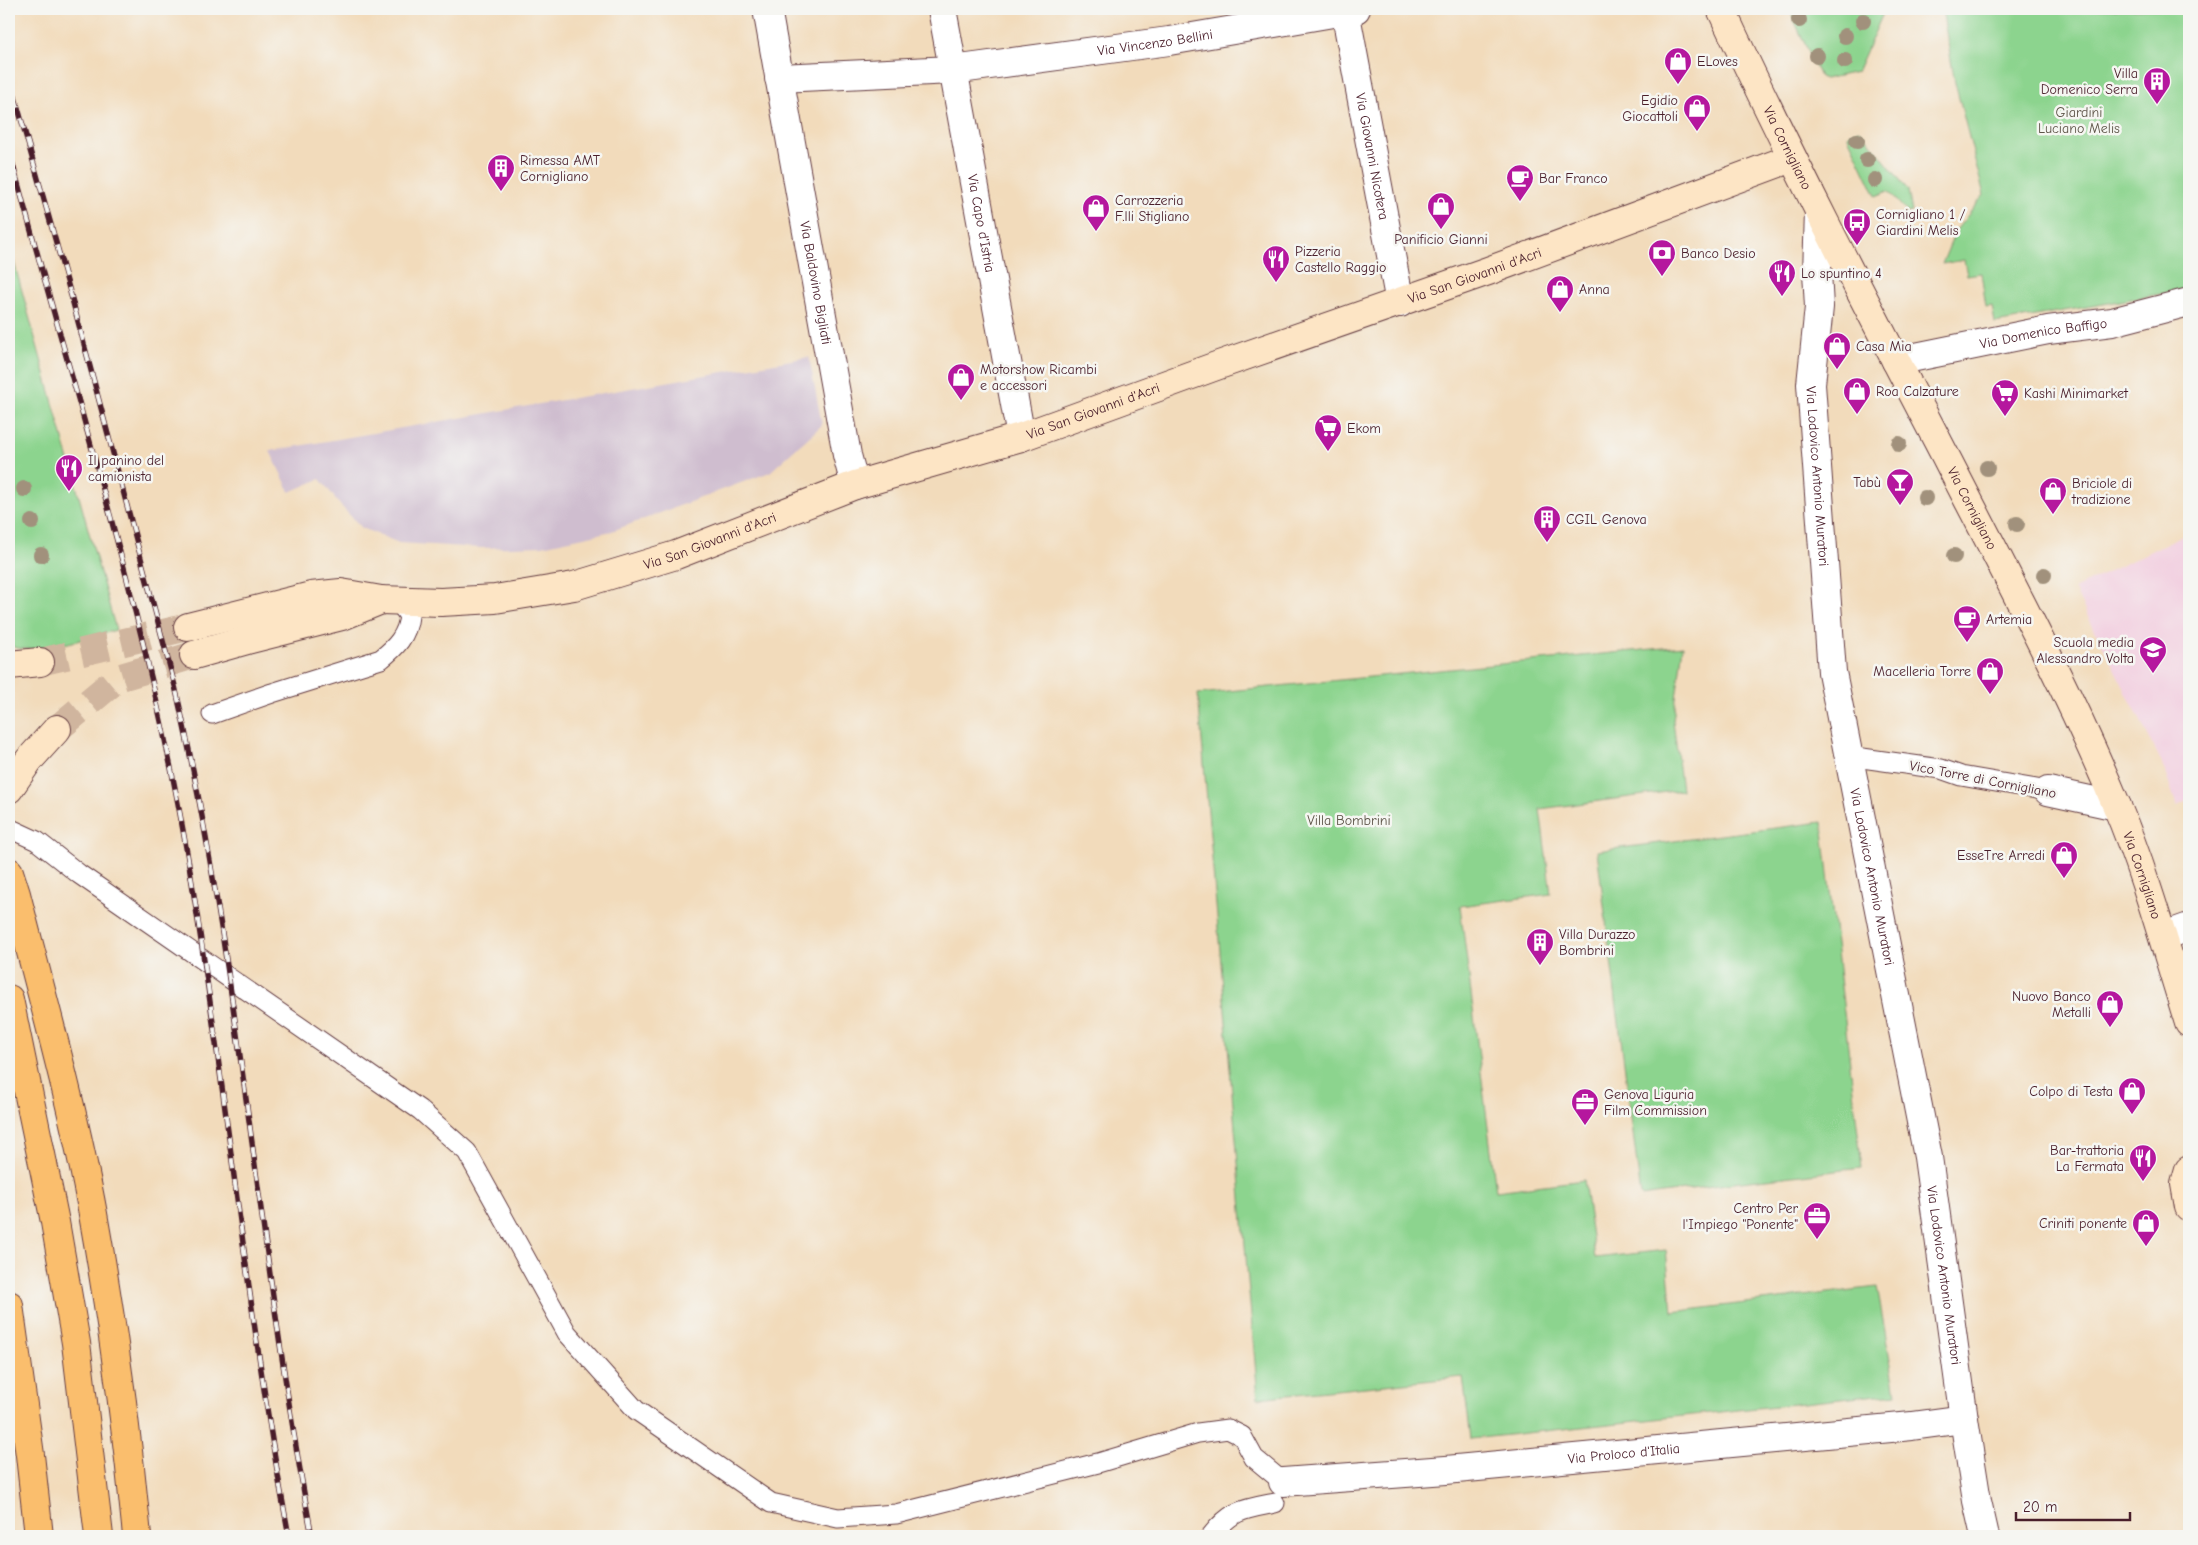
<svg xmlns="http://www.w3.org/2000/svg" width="2198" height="1545" viewBox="0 0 2198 1545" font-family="'Comic Neue',sans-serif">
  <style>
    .built { fill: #f2cfe0 }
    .industrial { fill: #cfbdcf }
    .green { fill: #8cd48e; stroke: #6b7a5c }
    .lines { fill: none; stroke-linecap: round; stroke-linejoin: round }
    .secondary-tunnel { stroke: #d0b59e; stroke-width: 28; stroke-dasharray: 28 14; stroke-linecap: butt }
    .service-casing { stroke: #633b41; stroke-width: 21 }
    .pedestrian-casing { stroke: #633b41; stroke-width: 30 }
    .minor-casing { stroke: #633b41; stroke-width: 30 }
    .tertiary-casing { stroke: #633b41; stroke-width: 30 }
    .secondary-casing { stroke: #633b41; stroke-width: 30 }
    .primary-casing { stroke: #633b41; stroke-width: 30 }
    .trunk-casing { stroke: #633b41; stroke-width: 30 }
    .service { stroke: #fff; stroke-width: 19 }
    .pedestrian { stroke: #fff; stroke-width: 28 }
    .minor { stroke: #fff; stroke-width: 28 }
    .tertiary { stroke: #fff; stroke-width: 28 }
    .secondary { stroke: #fde5c5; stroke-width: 28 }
    .primary { stroke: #fabe6d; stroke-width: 28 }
    .trunk { stroke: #fabe6d; stroke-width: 28 }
    .rail-casing { stroke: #4a1f2b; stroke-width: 5.5 }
    .rail { stroke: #f6f6f2; stroke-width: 4; stroke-dasharray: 11; stroke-linecap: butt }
    .tree { fill: #a1917c }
    .labels { text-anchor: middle; stroke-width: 5; stroke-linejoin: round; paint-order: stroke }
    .street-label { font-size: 14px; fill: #4a1f2b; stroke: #f6f6f2 }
    .poi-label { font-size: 14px; fill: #4a1f2b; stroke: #f6f6f2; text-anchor: start }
    .park-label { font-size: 14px; fill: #5e5549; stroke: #f6f6f2 }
  </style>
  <rect width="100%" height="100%" fill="#f6f6f2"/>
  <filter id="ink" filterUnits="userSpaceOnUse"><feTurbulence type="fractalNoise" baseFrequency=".02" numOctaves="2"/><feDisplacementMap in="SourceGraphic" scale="10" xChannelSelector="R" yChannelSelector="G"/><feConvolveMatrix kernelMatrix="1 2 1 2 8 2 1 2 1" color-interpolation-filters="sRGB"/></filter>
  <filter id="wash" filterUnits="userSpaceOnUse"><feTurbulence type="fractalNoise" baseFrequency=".0096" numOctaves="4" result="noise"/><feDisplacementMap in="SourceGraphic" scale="20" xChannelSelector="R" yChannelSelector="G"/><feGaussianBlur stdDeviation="1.12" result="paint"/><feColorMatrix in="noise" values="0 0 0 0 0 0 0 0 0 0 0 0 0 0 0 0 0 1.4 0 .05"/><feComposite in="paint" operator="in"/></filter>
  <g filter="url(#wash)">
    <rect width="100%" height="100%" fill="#f2dbbb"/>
    <path class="built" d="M2189,532V800L2177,806L2160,759L2074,589Z"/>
    <path class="industrial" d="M809,357L822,425L770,472L612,531L542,546L482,548L399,543L362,528L342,507L320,479L290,492L270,451Z"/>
    <path class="green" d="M1789,9H1885L1857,72L1825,79L1820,77Z
      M1942,9H2189V289L1995,323L1992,306L1986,307L1981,273L1967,275L1964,260L1942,264L1956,230L1984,195L1955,83Z
      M1858,130L1862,132L1908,190L1912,212L1908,213L1888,191L1876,196L1848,137L1849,133Z
      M9,244L116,630C92,636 30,658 9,645Z
      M1683,646L1673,721L1682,790L1540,809L1551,894L1460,906L1496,1191L1584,1180L1595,1258L1666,1250L1672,1312L1877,1287L1896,1393L1471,1439L1463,1377L1258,1398L1198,694Z
      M1822,822L1862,1168L1741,1182L1641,1196L1597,851Z"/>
  </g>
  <g filter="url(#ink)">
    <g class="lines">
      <path class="secondary-tunnel" d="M40,662L188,627
        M57,729L118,678L194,655"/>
      <g class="service-casing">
        <path id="service" d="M212,714L272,693L381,659C396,647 407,636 409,616L398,601
          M1848,756L1941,769L1961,776L2048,791
          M9,828L37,841L79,874L420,1110L467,1152L567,1333L636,1410L771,1503L838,1518L896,1514L1098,1463L1198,1433L1228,1429L1242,1436L1254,1458L1283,1482
          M1211,1536C1231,1510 1244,1509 1275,1503"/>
      </g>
      <g class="pedestrian-casing">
        <g id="pedestrian">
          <path id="s1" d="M1896,361L2048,330L2112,322L2189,302"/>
          <path d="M2048,791L2117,806"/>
        </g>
      </g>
      <g class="minor-casing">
        <g id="minor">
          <path id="s2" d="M767,9L847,455L855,485"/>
          <path id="s3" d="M1345,10L1400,303"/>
          <path id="s4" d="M779,78L953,70L1169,41L1356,9"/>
          <path id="s5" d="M1819,212L1817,272L1819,307L1811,384L1832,672L1928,1157L1964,1419L1977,1501L1985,1536"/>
          <path id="s6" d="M1283,1482L1446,1470L1912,1426L1964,1419"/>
        </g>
      </g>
      <g class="tertiary-casing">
        <g id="tertiary">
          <path id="s7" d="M942,9L1021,437"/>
          <path d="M2164,936L2189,927"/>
        </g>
      </g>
      <g class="secondary-casing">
        <g id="secondary">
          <path id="s8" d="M1721,9C1792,162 1870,311 1948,461C2006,574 2067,687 2116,804C2146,875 2166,950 2189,1023"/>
          <path id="s9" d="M188,627L311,596L341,593L381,600L441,602L495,599L574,586L676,555L855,485L1021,437L1219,365L1488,271L1792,158"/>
          <path d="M194,655L247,640L342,616L381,600"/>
          <path d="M9,665L40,662"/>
          <path d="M9,789L29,760L57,729"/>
          <path d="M2189,1170L2185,1184L2189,1207"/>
        </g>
      </g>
      <g class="primary-casing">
        <path id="primary" d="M9,999L55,1222L76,1343L99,1536"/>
      </g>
      <g class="trunk-casing">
        <path id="trunk" d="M9,872L16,894C43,1000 73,1106 93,1214C112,1321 127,1428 137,1536
          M9,1305L30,1455L39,1536"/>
      </g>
      <use href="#service" class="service"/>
      <use href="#pedestrian" class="pedestrian"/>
      <use href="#minor" class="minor"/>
      <use href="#tertiary" class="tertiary"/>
      <use href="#secondary" class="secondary"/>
      <use href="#primary" class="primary"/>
      <use href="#trunk" class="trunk"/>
      <g class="rail-casing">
        <path id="rail" d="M9,76L72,299L175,686C240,966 258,1254 312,1536
          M9,150C71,383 146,614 187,853C226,1080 246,1310 289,1536"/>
      </g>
      <use href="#rail" class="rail"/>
    </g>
    <g class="tree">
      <circle cx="1799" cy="20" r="8"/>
      <circle cx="1863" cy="21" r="8"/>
      <circle cx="1845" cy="36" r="8"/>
      <circle cx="1817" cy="56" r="8"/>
      <circle cx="1845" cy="61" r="8"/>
      <circle cx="1857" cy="141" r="8"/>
      <circle cx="1867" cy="160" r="8"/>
      <circle cx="1875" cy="180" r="8"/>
      <circle cx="1899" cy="444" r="8"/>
      <circle cx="1987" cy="468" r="8"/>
      <circle cx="24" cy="489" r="8"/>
      <circle cx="1925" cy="498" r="8"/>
      <circle cx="32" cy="522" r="8"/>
      <circle cx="2017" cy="524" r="8"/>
      <circle cx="41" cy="555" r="8"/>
      <circle cx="1954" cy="556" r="8"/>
      <circle cx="2044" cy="575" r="8"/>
    </g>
  </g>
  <defs>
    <g id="shop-pin" transform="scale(1.4375)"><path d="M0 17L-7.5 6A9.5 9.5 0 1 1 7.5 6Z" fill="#b5179e" stroke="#f6f6f2"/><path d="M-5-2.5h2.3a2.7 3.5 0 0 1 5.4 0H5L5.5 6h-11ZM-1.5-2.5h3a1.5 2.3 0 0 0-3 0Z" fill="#fff"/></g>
    <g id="building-pin" transform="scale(1.4375)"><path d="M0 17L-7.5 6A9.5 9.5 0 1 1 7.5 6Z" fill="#b5179e" stroke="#f6f6f2"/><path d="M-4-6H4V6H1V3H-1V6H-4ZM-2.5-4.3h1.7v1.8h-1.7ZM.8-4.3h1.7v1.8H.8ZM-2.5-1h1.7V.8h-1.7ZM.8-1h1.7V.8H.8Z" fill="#fff"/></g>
    <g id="cafe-pin" transform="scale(1.4375)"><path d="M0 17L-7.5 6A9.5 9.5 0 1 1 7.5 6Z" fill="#b5179e" stroke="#f6f6f2"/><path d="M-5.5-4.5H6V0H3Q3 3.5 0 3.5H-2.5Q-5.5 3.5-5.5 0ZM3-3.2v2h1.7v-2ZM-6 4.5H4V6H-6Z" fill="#fff"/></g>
    <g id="bus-pin" transform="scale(1.4375)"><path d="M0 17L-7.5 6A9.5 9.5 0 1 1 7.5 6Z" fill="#b5179e" stroke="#f6f6f2"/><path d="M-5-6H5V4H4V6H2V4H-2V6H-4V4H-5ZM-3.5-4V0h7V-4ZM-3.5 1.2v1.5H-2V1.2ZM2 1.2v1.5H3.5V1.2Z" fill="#fff"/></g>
    <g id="bank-pin" transform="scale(1.4375)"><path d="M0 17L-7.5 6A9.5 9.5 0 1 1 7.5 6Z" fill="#b5179e" stroke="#f6f6f2"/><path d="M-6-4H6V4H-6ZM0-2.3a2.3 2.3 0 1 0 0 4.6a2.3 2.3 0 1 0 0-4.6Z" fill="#fff"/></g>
    <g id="restaurant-pin" transform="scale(1.4375)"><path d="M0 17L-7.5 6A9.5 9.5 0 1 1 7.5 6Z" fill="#b5179e" stroke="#f6f6f2"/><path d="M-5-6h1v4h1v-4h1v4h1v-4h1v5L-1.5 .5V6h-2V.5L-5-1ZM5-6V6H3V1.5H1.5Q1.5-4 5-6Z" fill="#fff"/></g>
    <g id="supermarket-pin" transform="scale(1.4375)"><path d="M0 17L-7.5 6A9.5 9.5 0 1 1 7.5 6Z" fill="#b5179e" stroke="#f6f6f2"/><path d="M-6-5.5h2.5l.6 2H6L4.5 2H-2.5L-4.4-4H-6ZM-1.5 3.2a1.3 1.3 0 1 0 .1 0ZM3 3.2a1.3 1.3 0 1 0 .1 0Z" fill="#fff"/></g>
    <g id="bar-pin" transform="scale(1.4375)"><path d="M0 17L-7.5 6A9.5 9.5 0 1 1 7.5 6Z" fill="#b5179e" stroke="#f6f6f2"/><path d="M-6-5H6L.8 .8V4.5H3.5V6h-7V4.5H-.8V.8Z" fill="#fff"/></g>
    <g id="school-pin" transform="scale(1.4375)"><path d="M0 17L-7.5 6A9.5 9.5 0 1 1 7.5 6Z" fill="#b5179e" stroke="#f6f6f2"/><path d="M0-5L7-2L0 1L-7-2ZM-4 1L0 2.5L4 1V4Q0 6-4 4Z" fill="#fff"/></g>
    <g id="office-pin" transform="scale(1.4375)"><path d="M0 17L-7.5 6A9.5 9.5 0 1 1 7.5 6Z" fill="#b5179e" stroke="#f6f6f2"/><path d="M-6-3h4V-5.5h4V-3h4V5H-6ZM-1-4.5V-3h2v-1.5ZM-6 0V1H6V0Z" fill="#fff"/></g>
  </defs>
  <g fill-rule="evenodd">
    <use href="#shop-pin" x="1678" y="61"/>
    <use href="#building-pin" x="2157" y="81"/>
    <use href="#shop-pin" x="1697" y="108"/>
    <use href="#building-pin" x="501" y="168"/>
    <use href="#cafe-pin" x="1520" y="178"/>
    <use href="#shop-pin" x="1441" y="206"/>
    <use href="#shop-pin" x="1096" y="208"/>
    <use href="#bus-pin" x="1857" y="222"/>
    <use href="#bank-pin" x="1662" y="253"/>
    <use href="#restaurant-pin" x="1276" y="259"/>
    <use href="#restaurant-pin" x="1782" y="273"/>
    <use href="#shop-pin" x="1560" y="289"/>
    <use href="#shop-pin" x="1837" y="346"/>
    <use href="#shop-pin" x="961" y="377"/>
    <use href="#shop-pin" x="1857" y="391"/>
    <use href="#supermarket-pin" x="2005" y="393"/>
    <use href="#supermarket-pin" x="1328" y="428"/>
    <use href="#restaurant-pin" x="69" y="468"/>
    <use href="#bar-pin" x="1900" y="482"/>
    <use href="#shop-pin" x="2053" y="491"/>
    <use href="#building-pin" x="1547" y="519"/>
    <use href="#cafe-pin" x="1967" y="619"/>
    <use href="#school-pin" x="2153" y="650"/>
    <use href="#shop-pin" x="1990" y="671"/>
    <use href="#shop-pin" x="2064" y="855"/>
    <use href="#building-pin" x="1540" y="942"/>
    <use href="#shop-pin" x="2110" y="1004"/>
    <use href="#shop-pin" x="2132" y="1091"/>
    <use href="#office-pin" x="1585" y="1102"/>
    <use href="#restaurant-pin" x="2143" y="1158"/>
    <use href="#office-pin" x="1817" y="1216"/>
    <use href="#shop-pin" x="2146" y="1223"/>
  </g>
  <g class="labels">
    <g class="street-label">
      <text dy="5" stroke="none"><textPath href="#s4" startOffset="378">Via Vincenzo Bellini</textPath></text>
      <text dy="5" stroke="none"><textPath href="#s8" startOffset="154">Via Cornigliano</textPath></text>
      <text dy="5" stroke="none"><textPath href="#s3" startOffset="149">Via Giovanni Nicotera</textPath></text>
      <text dy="5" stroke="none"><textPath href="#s7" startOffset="218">Via Capo d'Istria</textPath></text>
      <text dy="5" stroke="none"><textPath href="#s9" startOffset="1345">Via San Giovanni d'Acri</textPath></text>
      <text dy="5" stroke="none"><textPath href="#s2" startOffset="278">Via Baldovino Bigliati</textPath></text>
      <text dy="5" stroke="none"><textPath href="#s1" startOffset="150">Via Domenico Baffigo</textPath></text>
      <text dy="5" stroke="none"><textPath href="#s9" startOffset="940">Via San Giovanni d'Acri</textPath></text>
      <text dy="5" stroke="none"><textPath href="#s5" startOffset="265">Via Lodovico Antonio Muratori</textPath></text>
      <text dy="5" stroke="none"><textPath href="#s8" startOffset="559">Via Cornigliano</textPath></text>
      <text dy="5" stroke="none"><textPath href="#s9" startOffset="535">Via San Giovanni d'Acri</textPath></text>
      <text transform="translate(1983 779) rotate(11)" y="5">Vico Torre di Cornigliano</text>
      <text dy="5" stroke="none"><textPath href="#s8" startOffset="964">Via Cornigliano</textPath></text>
      <text dy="5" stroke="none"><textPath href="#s5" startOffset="670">Via Lodovico Antonio Muratori</textPath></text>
      <text dy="5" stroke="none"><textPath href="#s5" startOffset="1075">Via Lodovico Antonio Muratori</textPath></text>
      <text dy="5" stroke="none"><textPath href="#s6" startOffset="342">Via Proloco d'Italia</textPath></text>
    </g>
    <g class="poi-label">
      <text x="1697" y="66">ELoves</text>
      <text x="2138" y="78" text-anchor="end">Villa<tspan x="2138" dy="16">Domenico Serra</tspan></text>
      <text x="1678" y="105" text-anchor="end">Egidio<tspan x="1678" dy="16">Giocattoli</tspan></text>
      <text x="520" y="165">Rimessa AMT<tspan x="520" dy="16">Cornigliano</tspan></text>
      <text x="1539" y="183">Bar Franco</text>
      <text x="1115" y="205">Carrozzeria<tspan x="1115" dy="16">F.lli Stigliano</tspan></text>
      <text x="1876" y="219">Cornigliano 1 /<tspan x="1876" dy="16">Giardini Melis</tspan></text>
      <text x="1441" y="244" text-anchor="middle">Panificio Gianni</text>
      <text x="1295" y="256">Pizzeria<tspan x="1295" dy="16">Castello Raggio</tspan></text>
      <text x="1681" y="258">Banco Desio</text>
      <text x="1801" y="278">Lo spuntino 4</text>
      <text x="1579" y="294">Anna</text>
      <text x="1856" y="351">Casa Mia</text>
      <text x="980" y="374">Motorshow Ricambi<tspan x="980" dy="16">e accessori</tspan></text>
      <text x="1876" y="396">Roa Calzature</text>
      <text x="2024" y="398">Kashi Minimarket</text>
      <text x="1347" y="433">Ekom</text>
      <text x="88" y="465">Il panino del<tspan x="88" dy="16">camionista</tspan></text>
      <text x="1881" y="487" text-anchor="end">Tabù</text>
      <text x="2072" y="488">Briciole di<tspan x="2072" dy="16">tradizione</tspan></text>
      <text x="1566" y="524">CGIL Genova</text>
      <text x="1986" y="624">Artemia</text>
      <text x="2134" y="647" text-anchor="end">Scuola media<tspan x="2134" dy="16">Alessandro Volta</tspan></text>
      <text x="1971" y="676" text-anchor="end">Macelleria Torre</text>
      <text x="2045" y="860" text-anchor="end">EsseTre Arredi</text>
      <text x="1559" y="939">Villa Durazzo<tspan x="1559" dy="16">Bombrini</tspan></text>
      <text x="2091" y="1001" text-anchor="end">Nuovo Banco<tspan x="2091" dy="16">Metalli</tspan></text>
      <text x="2113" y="1096" text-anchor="end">Colpo di Testa</text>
      <text x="1604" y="1099">Genova Liguria<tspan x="1604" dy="16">Film Commission</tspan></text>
      <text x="2124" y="1155" text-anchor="end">Bar-trattoria<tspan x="2124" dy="16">La Fermata</tspan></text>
      <text x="1798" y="1213" text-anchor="end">Centro Per<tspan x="1798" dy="16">l'Impiego "Ponente"</tspan></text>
      <text x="2127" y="1228" text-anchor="end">Criniti ponente</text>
    </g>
    <g class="park-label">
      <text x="2079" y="117">Giardini<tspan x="2079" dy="16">Luciano Melis</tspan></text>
      <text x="1349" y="825">Villa Bombrini</text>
    </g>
  </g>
  <rect width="2198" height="1545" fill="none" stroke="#f6f6f2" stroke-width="30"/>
  <path d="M2016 1512v8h114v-8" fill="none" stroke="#4a1f2b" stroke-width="2.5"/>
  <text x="2023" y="1512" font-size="15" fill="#4a1f2b" stroke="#f6f6f2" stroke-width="4" paint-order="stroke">20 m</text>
</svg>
